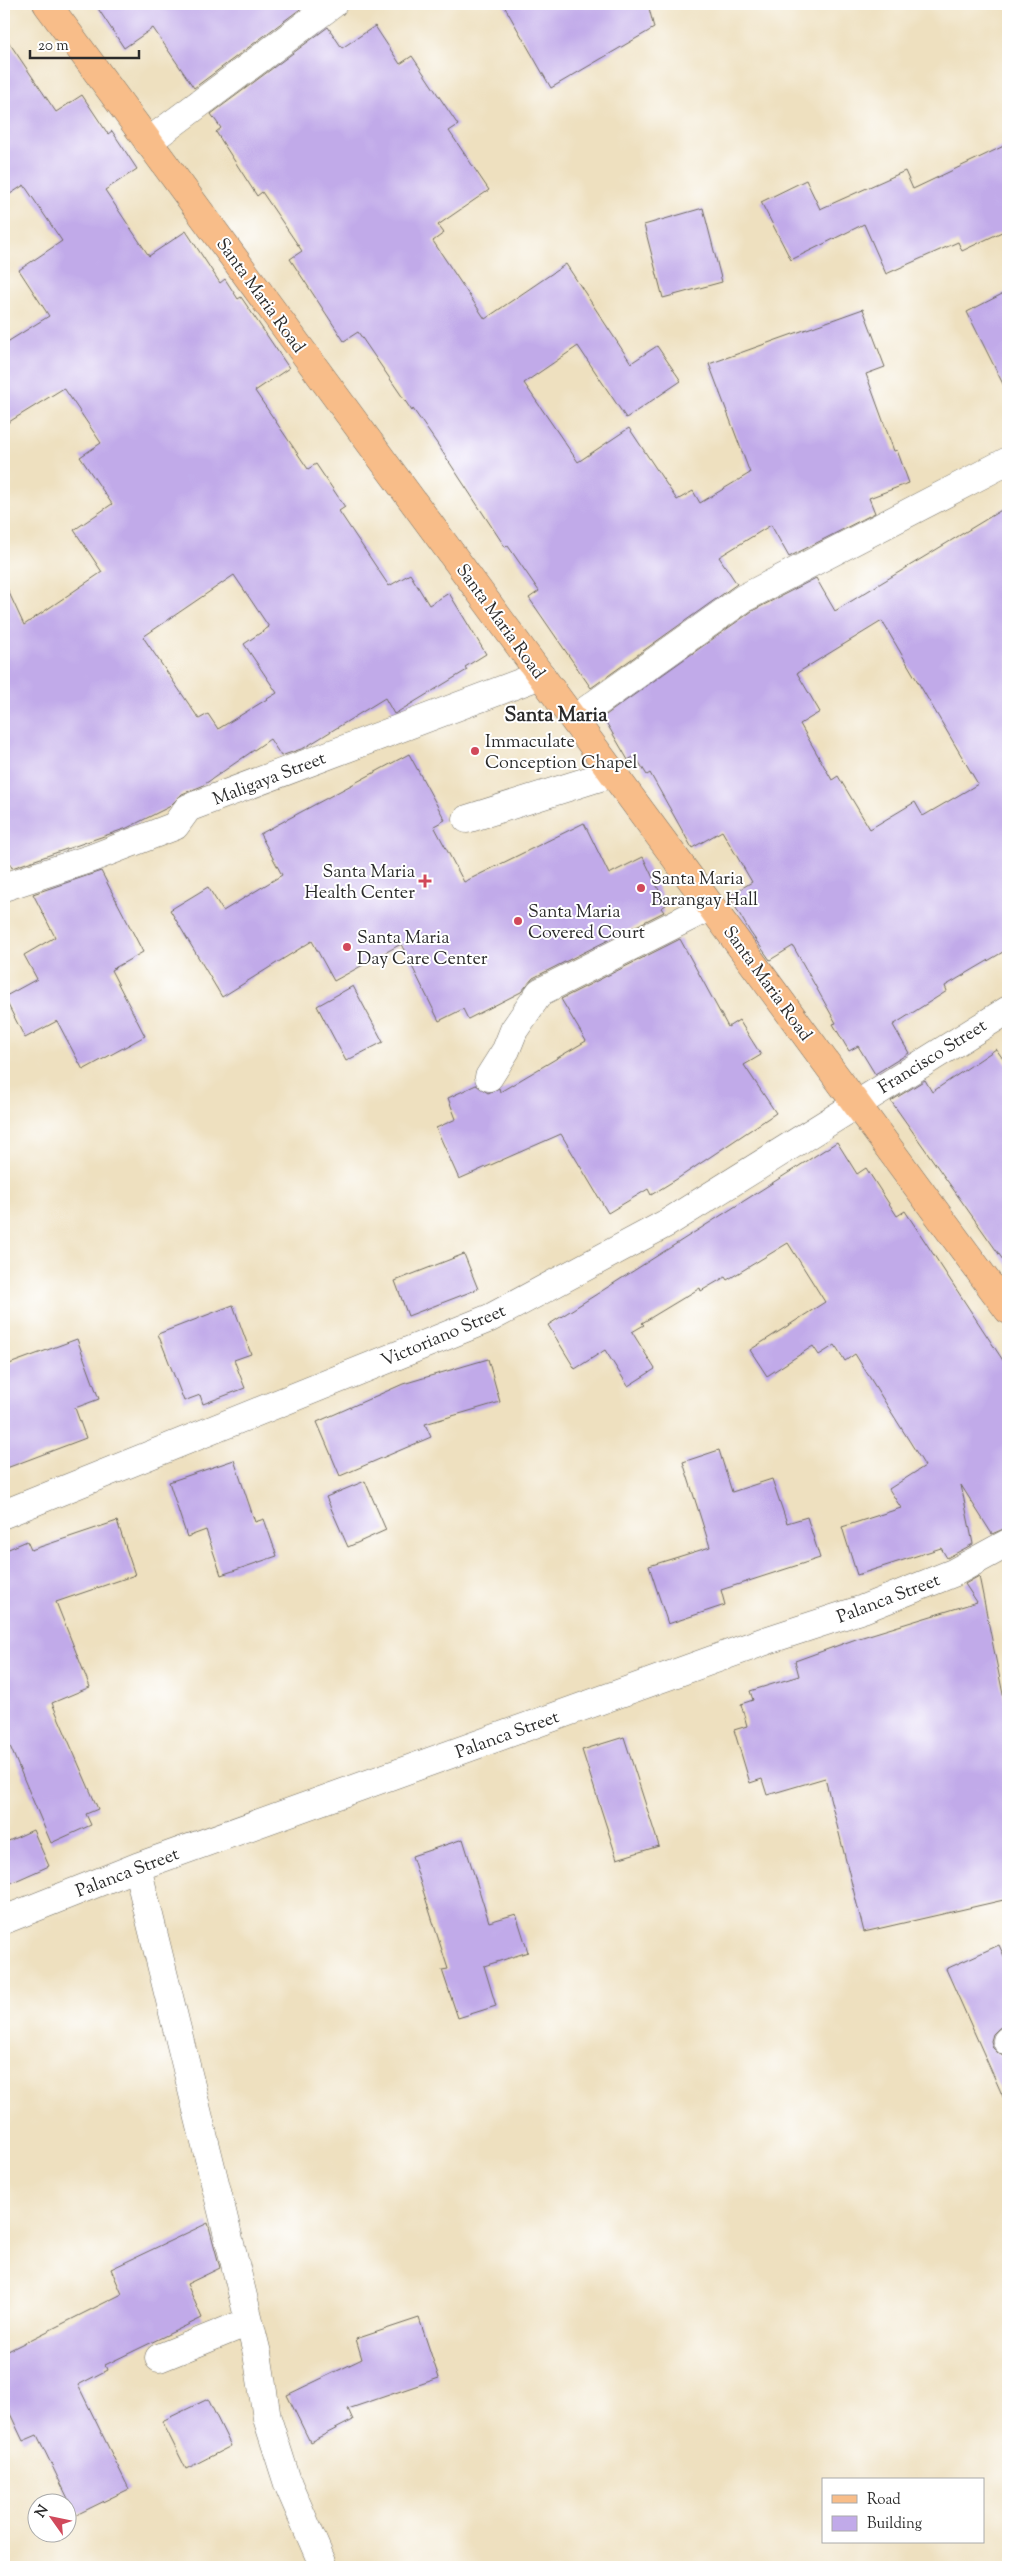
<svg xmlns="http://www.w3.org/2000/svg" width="1012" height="2571" viewBox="0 0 1012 2571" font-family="'Sorts Mill Goudy',serif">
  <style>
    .building { fill: #c1aae9; fill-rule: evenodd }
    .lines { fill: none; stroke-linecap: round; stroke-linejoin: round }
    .minor-casing { stroke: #6f6a5f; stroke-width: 29 }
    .major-casing { stroke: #6f6a5f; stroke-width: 29 }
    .minor { stroke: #fff; stroke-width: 28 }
    .major { stroke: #f8bd89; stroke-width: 28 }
    .poi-dot { fill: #d1495b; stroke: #fff; stroke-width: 2 }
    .labels { text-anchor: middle; stroke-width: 4; stroke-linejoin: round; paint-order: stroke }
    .street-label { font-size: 18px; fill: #2b2b2b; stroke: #fff }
    .poi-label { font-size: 18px; fill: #2b2b2b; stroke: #fff; text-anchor: start }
    .quarter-label { font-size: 20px; font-weight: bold; fill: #2b2b2b; stroke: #fff }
  </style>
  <rect width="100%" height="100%" fill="#fff"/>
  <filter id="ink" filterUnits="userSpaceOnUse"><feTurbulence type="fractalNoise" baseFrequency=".02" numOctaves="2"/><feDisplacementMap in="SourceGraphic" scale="10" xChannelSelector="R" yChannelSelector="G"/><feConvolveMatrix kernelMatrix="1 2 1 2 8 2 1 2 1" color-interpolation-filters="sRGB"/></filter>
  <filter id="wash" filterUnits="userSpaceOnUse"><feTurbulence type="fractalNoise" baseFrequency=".0096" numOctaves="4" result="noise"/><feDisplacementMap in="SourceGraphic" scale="20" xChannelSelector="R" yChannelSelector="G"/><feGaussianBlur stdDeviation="1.12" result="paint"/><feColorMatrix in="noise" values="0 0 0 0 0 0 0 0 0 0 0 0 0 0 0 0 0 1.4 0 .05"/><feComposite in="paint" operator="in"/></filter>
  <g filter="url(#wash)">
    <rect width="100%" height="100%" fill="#eee0bf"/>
    <g id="blocks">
      <path class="building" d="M95,4H307L194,88L153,28L124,48Z
        M503,4H648L654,28L551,88Z
        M375,26L400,64L412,56L458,125L449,131L489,190L438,225L444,233L433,241L485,319L566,264L631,363L657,346L681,381L626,418L578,346L524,383L578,462L629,428L677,500L693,491L700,503L750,473L709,364L863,309L885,367L866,374L894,451L897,450L909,483L869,498L875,513L789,557L771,525L719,557L737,584L591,688L529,598L539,591L508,546L505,547L436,442L413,409L412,411L358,332L344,341L290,259L302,251L262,192L257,196L216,132L221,128L211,114L328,27L342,48Z
        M4,35L56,112L82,95L108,134L112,131L137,169L105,190L149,256L186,231L220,283L225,279L238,299L241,297L289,368L255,391L308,469L316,464L345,507L339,511L389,586L410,574L429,605L449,593L486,654L465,667L467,670L396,713L394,714L385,698L304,748L281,756L270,739L202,786L182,794L169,807L127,828L12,868L4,851V582L24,625L102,572L74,530L112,504L80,457L101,443L64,388L4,425V344L49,316L19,270L62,241L24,185L4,198ZM234,575L269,627L244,644L277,693L218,729L208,714L199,719L143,637Z
        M1008,144V229L962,251L958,242L886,274L864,224L791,260L761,202L806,180L820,209L905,171L913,189Z
        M703,208L722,282L663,298L644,225Z
        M1008,291V394L967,312Z
        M1008,506V949L945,986L947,991L893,1025L909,1053L875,1074L858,1046L849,1051L833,1024L836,1023L793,946L770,960L750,932L729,896L752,882L722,831L692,848L650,773L647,775L635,756L628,760L603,717L752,611L816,578L835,611ZM882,621L978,784L923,816L915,802L870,829L838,776L832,780L800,724L820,712L797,673Z
        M409,754L445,820L434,826L464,882L584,823L609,874L643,857L666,905L661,908L664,912L533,978L521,992L468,1019L463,1009L439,1021L401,944L334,981L312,941L222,997L170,910L208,887L223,911L282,875L260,834Z
        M101,871L143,952L111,970L145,1036L83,1070L57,1021L25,1038L4,997L37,979L24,955L55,937L33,894Z
        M680,939L728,1027L739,1020L761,1055L744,1065L776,1113L677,1179L651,1195L648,1189L608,1213L561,1134L459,1179L436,1128L456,1119L448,1098L476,1085L488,1093L499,1088L500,1092L586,1041L561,999Z
        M353,986L383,1042L346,1061L317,1006Z
        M996,1049L1008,1066V1267L891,1101L925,1080L932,1092Z
        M837,1142L857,1174L866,1168L897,1216L905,1211L1008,1368V1527L992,1534L961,1485L973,1544L947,1558L941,1548L857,1575L842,1527L901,1508L889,1489L925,1466L855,1354L845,1361L835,1345L819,1355L813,1346L767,1376L750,1350L825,1302L788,1243L727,1280L725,1277L701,1291L700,1288L642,1323L644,1325L632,1332L655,1369L628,1386L605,1350L575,1369L548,1325Z
        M464,1254L478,1289L408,1316L395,1281Z
        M233,1305L251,1354L234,1360L245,1388L203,1404L200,1395L184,1401L158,1334Z
        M77,1339L99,1399L75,1408L86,1438L4,1469V1366Z
        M488,1359L500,1402L425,1424L431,1437L340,1476L317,1422L403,1384Z
        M719,1450L732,1492L772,1479L787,1523L807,1517L820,1558L721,1590L725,1605L668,1624L649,1566L710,1547L683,1462Z
        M234,1460L255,1522L264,1519L277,1556L221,1575L206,1530L187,1537L169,1482Z
        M365,1481L386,1530L348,1547L326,1497Z
        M117,1521L135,1575L56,1602L90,1687L52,1703L98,1809L86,1814L91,1825L51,1843L4,1732V1551L27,1541L31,1550Z
        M979,1576L1008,1719V1899L864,1932L825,1778L767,1795L762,1779L750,1783L734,1730L747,1726L741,1704L753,1700L750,1691L799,1676L795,1661L856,1639L977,1602L965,1584Z
        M624,1737L659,1846L617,1859L582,1750Z
        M33,1830L49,1866L4,1886V1843Z
        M463,1839L489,1922L516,1914L528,1952L484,1966L496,2006L458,2018L442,1970L448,1969L412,1856Z
        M999,1945L1008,1965V2025L999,2028L993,2034L991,2041L993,2048L999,2054L1008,2057V2108L946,1969Z
        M208,2223L220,2268L187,2284L202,2318L105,2365L107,2370L78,2385L129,2489L76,2515L37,2435L23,2441L4,2401V2353L122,2294L111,2269Z
        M419,2318L439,2378L348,2409L353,2420L310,2442L287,2395L362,2359L356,2339Z
        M208,2399L231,2446L186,2469L162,2421Z"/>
    </g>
  </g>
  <g filter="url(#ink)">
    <use href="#blocks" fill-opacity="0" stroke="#6f6a5f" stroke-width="1"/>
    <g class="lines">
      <g class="minor-casing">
        <path id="minor" d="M148,142L333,4
          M574,719L744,598L1008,461
          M467,819L613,773
          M4,887L92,858L175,826L188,808L541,675
          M489,1077L506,1050L514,1030L540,992L711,906
          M4,1514L490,1318L667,1223L1008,1010
          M137,1867L257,2353L267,2418L288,2484L324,2567
          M4,1920L137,1867L768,1640L863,1609L953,1573L1008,1543
          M1007,2041H1008
          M159,2358L248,2322"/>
      </g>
      <g class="major-casing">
        <path id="major" d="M47,4L1008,1310"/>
      </g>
      <use href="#minor" class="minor"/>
      <use href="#major" class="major"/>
    </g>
  </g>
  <g class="poi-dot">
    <circle cx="475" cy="751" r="5"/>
    <path d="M422.5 873.5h5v5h5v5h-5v5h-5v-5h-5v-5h5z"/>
    <circle cx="641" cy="888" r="5"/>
    <circle cx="518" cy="921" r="5"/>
    <circle cx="347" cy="947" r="5"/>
  </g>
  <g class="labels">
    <g class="street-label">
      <text transform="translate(261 295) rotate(54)" y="6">Santa Maria Road</text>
      <text transform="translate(501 621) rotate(54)" y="6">Santa Maria Road</text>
      <text transform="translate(269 778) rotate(-21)" y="6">Maligaya Street</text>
      <text transform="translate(768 983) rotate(54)" y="6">Santa Maria Road</text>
      <text transform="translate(932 1056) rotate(-32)" y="6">Francisco Street</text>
      <text transform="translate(443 1335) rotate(-23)" y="6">Victoriano Street</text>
      <text transform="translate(888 1598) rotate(-21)" y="6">Palanca Street</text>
      <text transform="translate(507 1734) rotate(-20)" y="6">Palanca Street</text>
      <text transform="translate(127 1872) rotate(-21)" y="6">Palanca Street</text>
    </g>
    <g class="poi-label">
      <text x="485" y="747">Immaculate<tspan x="485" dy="21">Conception Chapel</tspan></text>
      <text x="415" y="877" text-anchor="end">Santa Maria<tspan x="415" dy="21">Health Center</tspan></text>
      <text x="651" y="884">Santa Maria<tspan x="651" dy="21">Barangay Hall</tspan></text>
      <text x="528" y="917">Santa Maria<tspan x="528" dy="21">Covered Court</tspan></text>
      <text x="357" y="943">Santa Maria<tspan x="357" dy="21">Day Care Center</tspan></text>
    </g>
    <g class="quarter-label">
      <text x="556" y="721">Santa Maria</text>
    </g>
  </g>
  <rect width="1012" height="2571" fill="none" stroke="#fff" stroke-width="20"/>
  <rect x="822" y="2478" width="162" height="65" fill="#ffffff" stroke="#aaaaaa"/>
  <rect x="832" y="2495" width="25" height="8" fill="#f8bd89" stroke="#aaaaaa"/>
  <text x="867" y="2504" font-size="15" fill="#2b2b2b">Road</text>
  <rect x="832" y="2516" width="25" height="15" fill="#c1aae9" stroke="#aaaaaa"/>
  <text x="867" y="2528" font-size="15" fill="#2b2b2b">Building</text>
  <g transform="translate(52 2518) rotate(303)"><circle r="24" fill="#ffffff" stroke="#aaaaaa"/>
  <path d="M0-4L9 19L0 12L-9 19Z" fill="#d1495b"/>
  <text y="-8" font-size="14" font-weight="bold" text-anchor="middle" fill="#2b2b2b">N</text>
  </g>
  <path d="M30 50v8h109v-8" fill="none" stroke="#2b2b2b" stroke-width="2.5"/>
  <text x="38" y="50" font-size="15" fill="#2b2b2b" stroke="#ffffff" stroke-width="4" paint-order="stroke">20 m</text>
</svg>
